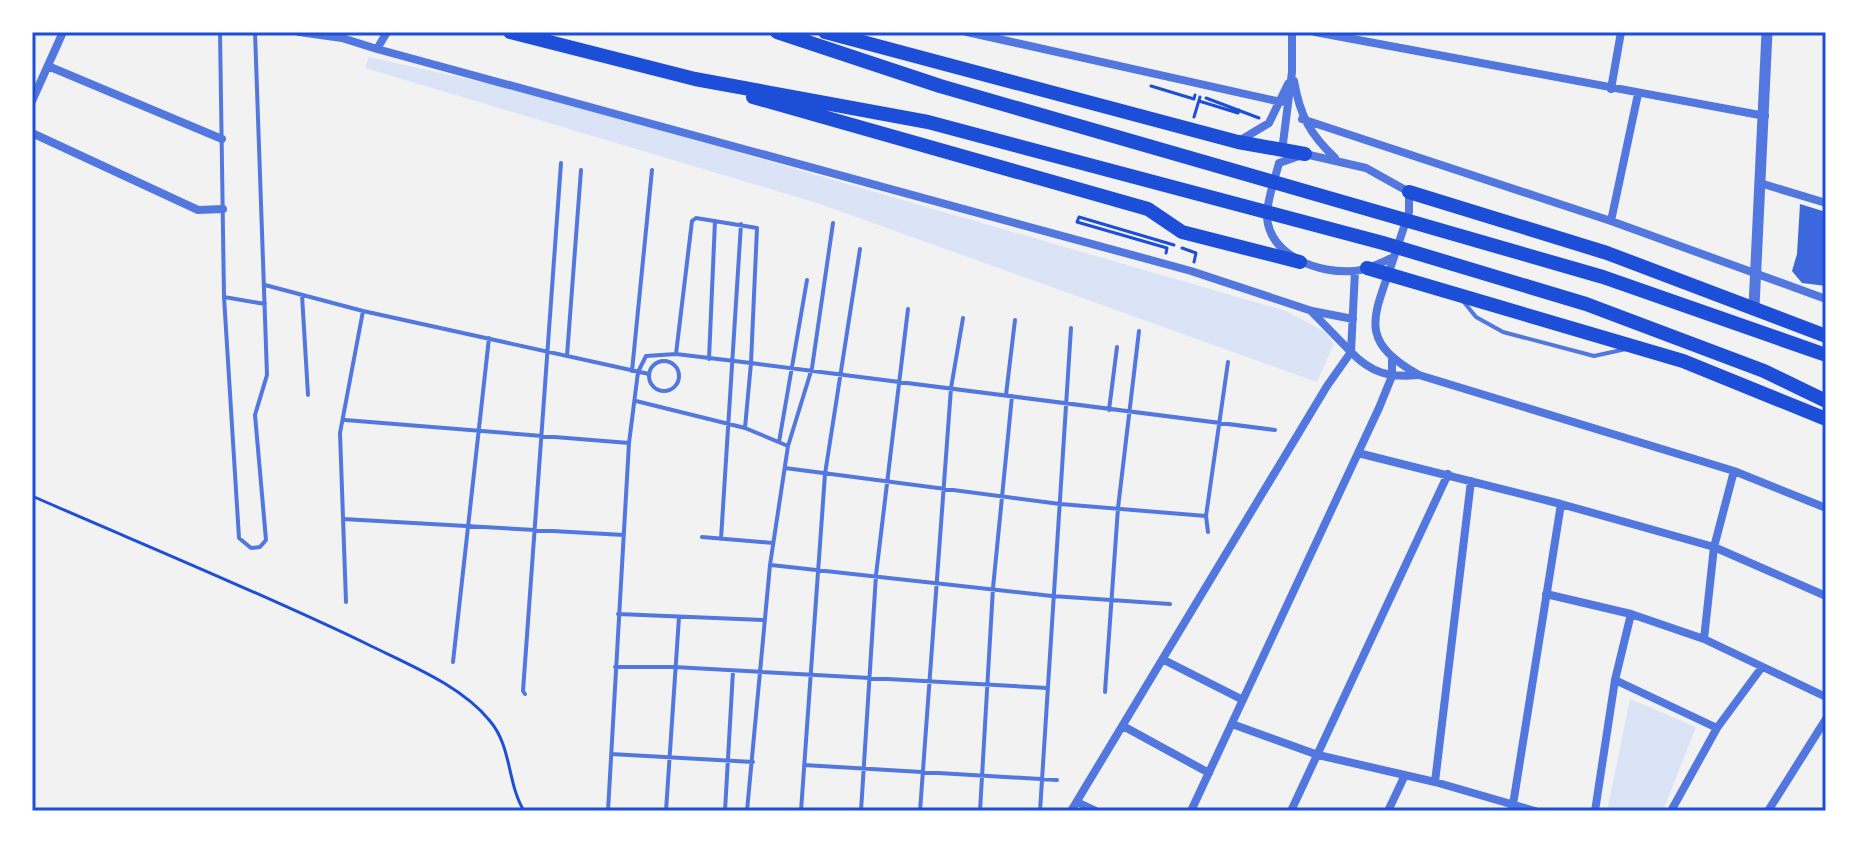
<svg xmlns="http://www.w3.org/2000/svg" width="1858" height="843" viewBox="0 0 1858 843" font-family="'IBM Plex Serif',serif">
  <style>
    .green { fill: #dbe4f7 }
    .building { fill: #3d67dc }
    .lines { fill: none; stroke-linecap: round; stroke-linejoin: round }
    .path { stroke: #1d4ed8; stroke-width: 3 }
    .service { stroke: #5277de; stroke-width: 4 }
    .minor { stroke: #5277de; stroke-width: 8 }
    .tertiary { stroke: #5277de; stroke-width: 11 }
    .trunk { stroke: #1d4ed8; stroke-width: 14 }
    .neatline { fill: none; stroke: #1d4ed8; stroke-width: 3 }
  </style>
  <rect width="100%" height="100%" fill="#f2f2f2"/>
  <path class="green" d="M369,57L540,95L1286,311L1324,331L1334,344L1317,382L817,203L365,68Z
    M1630,699L1696,727L1663,811H1607Z"/>
  <path class="building" d="M1800,204L1826,212V286L1802,283L1792,271L1797,254Z"/>
  <g class="lines">
    <path class="path" d="M1151,86L1194,99L1195,95
      M1206,98L1259,118
      M1199,101L1238,113L1239,110
      M1194,117L1200,97
      M1182,248L1196,253L1194,262
      M1166,253L1167,248L1077,222L1079,217L1174,245
      M32,496C144,545 257,591 367,644C407,664 461,685 490,721C512,747 507,783 524,811"/>
    <path class="service" d="M220,32L224,297L239,538L251,548L260,547L266,540L255,415L267,375L255,32
      M696,218L757,228L751,363L676,354L692,221Z
      M265,285L363,311L649,374
      M302,295L308,395
      M224,297L265,304
      M1463,301L1476,317L1503,332L1594,356L1626,349
      M567,356L581,170
      M709,359L715,221
      M649 376a15 15 0 1 1 30 0a15 15 0 1 1-30 0Z
      M632,371L652,170
      M1006,395L1015,320
      M636,401L745,428L788,446
      M1109,410L1117,347
      M345,420L629,443
      M745,428L751,363L1275,430
      M779,442L807,280
      M785,468L1060,504L1206,516
      M343,519L624,535
      M1208,532L1206,516L1228,362
      M702,537L773,543
      M721,539L741,224
      M771,565L1052,596L1170,604
      M346,602L340,433L363,311
      M618,614L763,620
      M453,662L489,338
      M615,667H674L1047,688
      M1105,692L1118,508L1139,331
      M525,694L523,691L561,163
      M611,754L753,762
      M804,765L1057,780
      M608,811L629,443L638,372L646,356L676,354
      M666,811L679,617
      M725,811L733,671
      M747,811L770,565L788,446L812,368L833,223
      M801,811L825,474L860,249
      M861,811L876,575L908,309
      M920,811L951,388L963,318
      M980,811L993,588L1012,396
      M1040,811L1071,328"/>
    <path class="minor" d="M299,32L342,38L377,49
      M387,32L377,49L1191,271L1312,311L1353,319
      M967,32L1281,102
      M1315,32L1765,116
      M48,66L222,139
      M1294,81C1300,116 1310,134 1335,158
      M1611,89L1621,32
      M32,101L63,32
      M1302,119L1611,221L1826,299
      M32,133L198,210L223,209
      M1239,141L1269,123L1288,84
      M1282,151L1292,72V32
      M1305,154L1366,168L1409,192V212L1394,257C1382,262 1368,270 1354,271C1320,274 1271,257 1267,218C1266,202 1275,179 1279,163Z
      M1760,183L1826,203
      M1611,221L1638,94
      M1394,257C1375,316 1355,339 1419,375L1734,471L1826,508
      M1355,271L1351,352C1371,373 1390,378 1418,375
      M1358,453L1561,504L1714,547L1826,596
      M1546,594L1631,614L1704,639L1826,697
      M1704,639L1714,547L1734,471
      M1164,660L1243,700
      M1615,680L1717,728
      M1232,724L1318,755L1435,782L1535,811
      M1123,726L1209,773
      M1435,782L1471,481
      M1077,802L1096,811
      M1071,811L1327,386L1351,352L1312,312
      M1191,811L1379,408L1392,376V360
      M1291,811L1448,474
      M1388,811L1405,775
      M1512,811L1561,504
      M1595,811L1615,680L1631,614
      M1671,811L1717,728L1762,667
      M1768,811L1826,719"/>
    <path class="tertiary" d="M1754,307L1767,32"/>
    <path class="trunk" d="M510,32L695,79L928,122L1383,243L1586,304L1764,371L1826,401
      M777,32L940,86L1603,277L1826,355
      M825,32L1238,142L1305,154
      M753,97L1148,209L1182,232L1300,262
      M1409,192L1607,253L1826,336
      M1367,268L1683,361L1826,419"/>
  </g>
  <rect width="1858" height="843" fill="none" stroke="#ffffff" stroke-width="68"/>
  <rect x="34" y="34" width="1790" height="775" class="neatline"/>
</svg>
